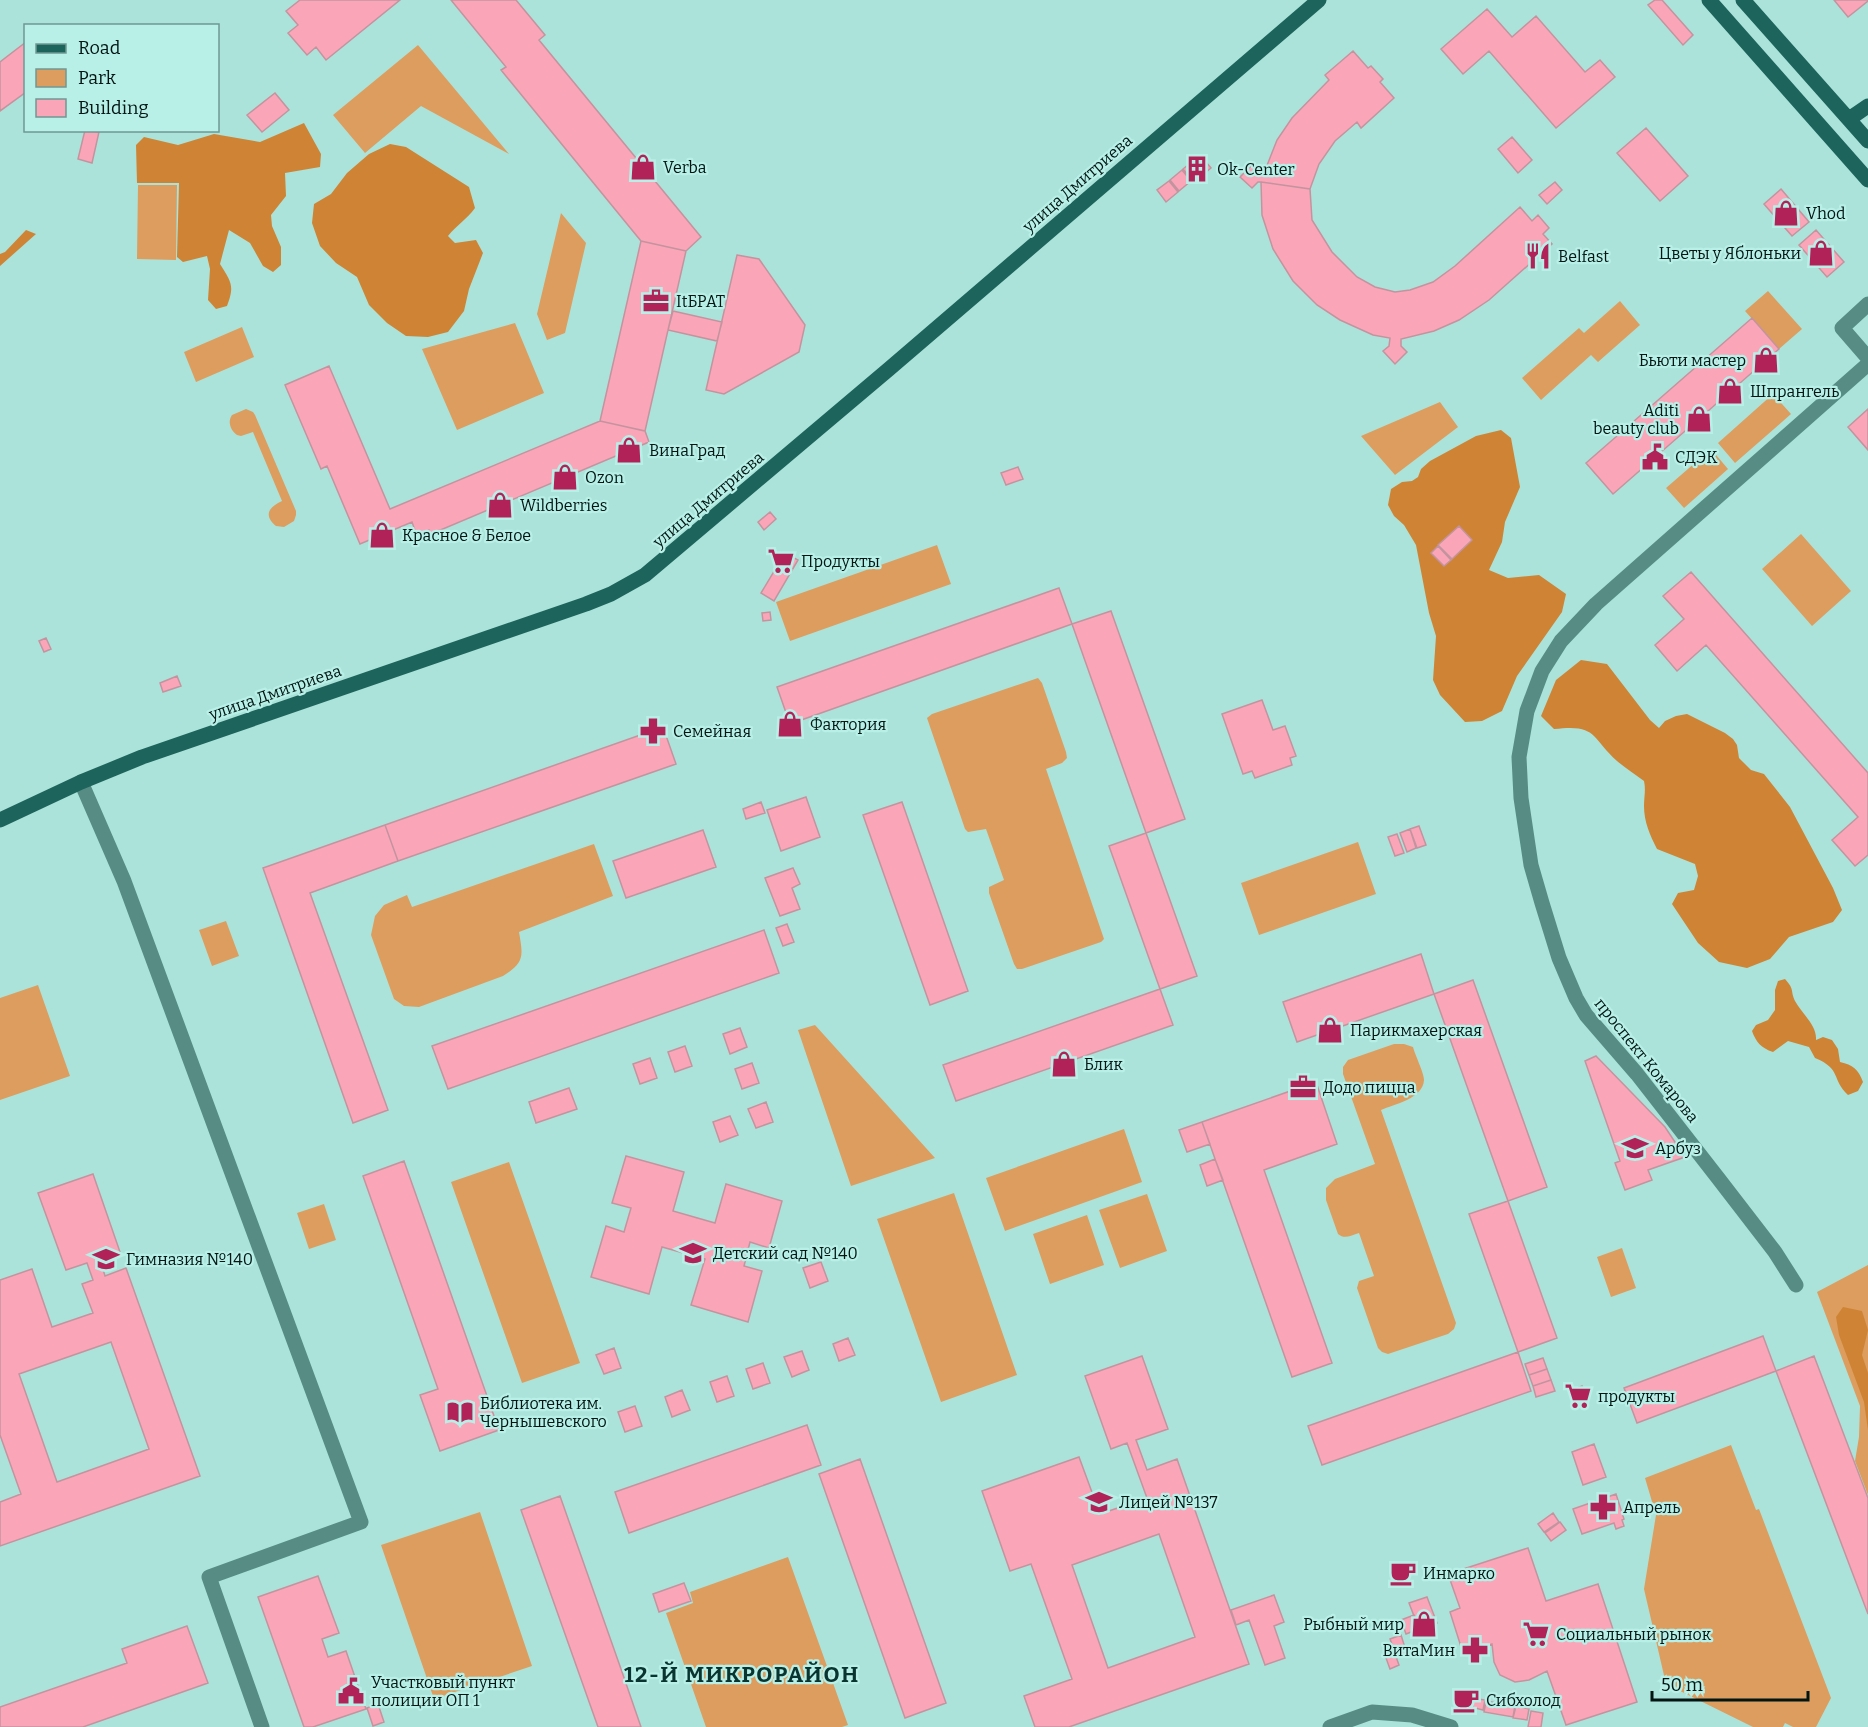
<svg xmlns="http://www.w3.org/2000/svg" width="1868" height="1727" viewBox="0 0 1868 1727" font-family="Bitter,serif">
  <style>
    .green { fill: #dd9d5e }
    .forest { fill: #ce8434 }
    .building { fill: #fba5b9; stroke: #c3949e; stroke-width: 1.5; fill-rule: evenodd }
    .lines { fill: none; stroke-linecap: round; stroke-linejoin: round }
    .minor { stroke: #568c84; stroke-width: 15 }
    .secondary { stroke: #1d645c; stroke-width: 15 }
    .labels { text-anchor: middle; stroke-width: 4.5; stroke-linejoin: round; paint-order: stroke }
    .poi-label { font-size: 16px; fill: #011513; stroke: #b8f0e8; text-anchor: start }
    .street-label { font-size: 16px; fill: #011513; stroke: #b8f0e8 }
    .district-label { font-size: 22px; font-weight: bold; letter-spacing: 1.5px; fill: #093430; stroke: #b8f0e8 }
  </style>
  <rect width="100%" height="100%" fill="#abe3da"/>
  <path class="green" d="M418,45L509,154L421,106L365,153L333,115Z
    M138,185H177L176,260L137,259Z
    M561,213L586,243L565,333L547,340L537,314Z
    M1768,291L1802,329L1779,349L1745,311Z
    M1620,301L1640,325L1598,362L1591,355L1541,400L1522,378L1579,328L1584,333Z
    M515,323L544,393L457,430L422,349Z
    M242,327L254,357L196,382L184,352Z
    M1773,394L1791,414L1735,463L1718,443Z
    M1440,402L1458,427L1395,475L1361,436Z
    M246,409L253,412L255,415L296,511V515L294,521L284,527L276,526C263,515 269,507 282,501L253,432L241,436L237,435C231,431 227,422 232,415Z
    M1711,449L1728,469L1684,508L1666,488Z
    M1801,534L1851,591L1812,626L1762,569Z
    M937,545L951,584L790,641L776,602Z
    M1038,678L1042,683L1066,752L1067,758L1062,763L1046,769L1104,939L1101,942L1022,969H1017L1014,964L989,893V887L1004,880L986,829L968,832L965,829L927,718L932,714Z
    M1358,842L1376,894L1259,935L1241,883Z
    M594,844L613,896L519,932C523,956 525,962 503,976L419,1007L404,1006L394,999L371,935L375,916L384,905L407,895L412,907Z
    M226,921L239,956L212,966L199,930Z
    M38,985L70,1076L0,1100V998Z
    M815,1025L935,1158L851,1186L798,1030Z
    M1394,1044H1404L1413,1047C1415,1055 1424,1073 1424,1080C1423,1099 1394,1104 1381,1110L1456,1323L1454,1329L1448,1334L1388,1354L1382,1352L1378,1348L1357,1288L1359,1281L1374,1276L1359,1233C1351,1235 1345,1240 1338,1234L1326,1200V1188L1335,1179L1375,1164L1343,1074V1067L1348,1060Z
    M1124,1129L1142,1182L1005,1231L986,1178Z
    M509,1162L580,1363L522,1383L451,1182Z
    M954,1193L1017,1375L941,1402L877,1219Z
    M1147,1194L1167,1251L1120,1268L1099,1210Z
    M324,1204L336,1240L309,1249L297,1213Z
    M1087,1215L1104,1265L1050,1284L1033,1234Z
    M1622,1248L1636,1288L1611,1297L1597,1257Z
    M1868,1265V1495L1855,1461L1859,1437L1860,1406L1817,1292Z
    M1731,1445L1756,1510L1759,1509L1831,1698L1816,1727H1793L1785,1723L1783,1727H1753L1666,1684L1644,1589L1656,1515L1645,1478Z
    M480,1512L532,1666L434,1699L381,1545Z
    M788,1557L848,1725L842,1727H706L666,1613L693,1603L690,1592Z"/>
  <path class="forest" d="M304,123L321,154L320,167L285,173L286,196L271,215L272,226L281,247V265L273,272L263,266L250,243L229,230L220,264C231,282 235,285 227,306L216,309L208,300L210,269L207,256L183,262L177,257L179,183H137L136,145L144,137L178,145L214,134L260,142Z
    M390,144L406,147L469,187L475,208C467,219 457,225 448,236L455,243L476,240L483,253L469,289L464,311L448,332L428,337L406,336L387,323L369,305L357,277L336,263L320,246L312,223L314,204L331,194L347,173L369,154Z
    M26,230L36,234L0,266V254L5,252Z
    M1501,430L1511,438L1520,487L1505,522L1502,542L1489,570L1508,578L1539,575L1566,594L1562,612L1517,676L1502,711L1482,721L1465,722L1440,695L1433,680L1436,636L1429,613L1416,545L1404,525L1394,516L1388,505L1391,489L1402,482L1412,481L1418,477L1421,469L1430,461L1476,436Z
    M1581,660L1607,664L1650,720L1659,728L1665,721L1676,716L1687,714L1725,733L1733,739L1737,745L1739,758L1751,770L1764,774L1790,807L1833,888L1842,910L1833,922L1789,937L1770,959L1747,968L1719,962L1698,943L1672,904L1678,893L1694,890L1698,876L1695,864L1657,849C1650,835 1644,822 1644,806C1644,797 1646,790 1644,781C1635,774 1625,768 1617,761C1590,736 1597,724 1554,729L1541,716L1556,680Z
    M1785,979C1795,990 1790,990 1795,1001C1802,1014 1817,1025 1816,1040L1823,1037L1832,1040L1838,1049L1840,1062C1853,1065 1858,1069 1863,1082L1858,1091L1848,1095C1831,1079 1842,1069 1815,1058L1809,1047L1788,1041L1773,1052C1761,1048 1756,1042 1752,1031L1756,1025L1768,1020L1775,1010V990L1778,981Z
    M1843,1307L1862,1311L1868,1330L1862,1355L1868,1373V1430L1864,1402L1839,1335L1836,1317Z"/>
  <path class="building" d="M300,0H400L326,60L316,47L307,55L288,33L298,25L286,11Z
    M451,0H516L545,35L539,40L701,237L686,251L641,241L501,70L506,67Z
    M1655,0H1662L1693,35L1683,45L1648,5Z
    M1834,0H1868V1L1848,17Z
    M1487,9L1512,37L1536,16L1585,72L1600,60L1615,77L1556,128L1489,51L1463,74L1441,49Z
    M26,42V92L0,111V62Z
    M1353,51L1368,68L1371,66L1383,79L1380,82L1394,98L1361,128L1357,122L1335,141L1319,164L1310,189L1261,182H1258L1252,188L1240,177L1252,165L1258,171L1264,173L1277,140L1292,118L1329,80L1325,75Z
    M275,93L289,110L262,132L247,115Z
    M1646,128L1688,176L1660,201L1617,153Z
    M85,130L99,132L92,163L78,159Z
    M1512,137L1532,160L1518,173L1498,149Z
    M1200,155L1211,168L1194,182L1183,169Z
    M1182,170L1191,181L1179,191L1170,180Z
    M1169,181L1178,192L1166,202L1157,190Z
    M1261,182L1310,189L1312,220L1332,252L1357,277L1375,287L1395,292L1410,290L1433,282L1455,266L1520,207L1532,221L1538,215L1549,228L1543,234L1552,244L1489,300L1459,320L1434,331L1401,339V346L1407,352L1395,364L1383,351L1389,346L1390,338L1373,335L1340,320L1317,305L1293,281L1273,249L1262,215Z
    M1555,182L1562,190L1547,204L1539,195Z
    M1781,189L1809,222L1792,236L1764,204Z
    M1816,230L1844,262L1827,277L1799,245Z
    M641,241L686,251L645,431L600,421Z
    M737,255L759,259L805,325L799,352L724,394L706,390Z
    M673,311L722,322L717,341L668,330Z
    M1752,318L1779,349L1613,494L1586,463Z
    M329,366L390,509L600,421L645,431L649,442L431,534L429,530L417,536L412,522L360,544L327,466L321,469L285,385Z
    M1868,409V450L1848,427Z
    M1018,467L1023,479L1006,485L1001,473Z
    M770,512L776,519L764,530L758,522Z
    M1459,526L1472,540L1452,559L1438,545Z
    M1438,546L1451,560L1444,566L1431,553Z
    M785,553L798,560L774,601L761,593Z
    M1691,572L1868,773V855L1855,866L1832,840L1858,817L1706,645L1677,671L1655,645L1684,619L1663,596Z
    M1059,588L1072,624L790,724L777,687Z
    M1111,611L1185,819L1146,833L1072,624Z
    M770,612L771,620L763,621L762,613Z
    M46,638L51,649L44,652L39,641Z
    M177,676L181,686L163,692L160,683Z
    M1262,700L1273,730L1285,726L1296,756L1290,758L1292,765L1255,778L1252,771L1243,774L1222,714Z
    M663,727L676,764L398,861L385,825Z
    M806,797L820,837L781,851L767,810Z
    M761,802L765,813L746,819L743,809Z
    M902,802L968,991L930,1005L863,815Z
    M385,825L398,861L310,893L388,1110L353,1123L263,868Z
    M1419,826L1426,845L1417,848L1410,829Z
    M1410,829L1416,848L1407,852L1400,833Z
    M703,830L716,867L626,898L613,861Z
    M1146,833L1197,976L1160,989L1109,846Z
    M1397,834L1404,853L1395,856L1388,837Z
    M793,868L800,884L792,888L800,909L780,916L765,878Z
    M787,924L794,942L783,946L776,928Z
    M764,930L779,973L448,1089L432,1046Z
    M1421,954L1434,994L1297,1042L1283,1002Z
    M1473,980L1547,1187L1508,1201L1434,994Z
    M1160,989L1173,1025L956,1101L943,1065Z
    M740,1028L747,1047L730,1054L723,1034Z
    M685,1046L692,1066L675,1072L668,1052Z
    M1596,1056L1665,1127L1685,1157L1648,1170L1652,1180L1625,1190L1615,1163L1620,1161L1585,1061Z
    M650,1058L657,1078L640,1084L633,1064Z
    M752,1063L759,1083L742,1089L735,1069Z
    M1316,1082L1337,1144L1264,1170L1332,1363L1292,1377L1202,1122Z
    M569,1088L577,1109L536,1123L529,1102Z
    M766,1102L773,1122L756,1128L748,1109Z
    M730,1116L738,1135L720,1142L713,1122Z
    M1202,1122L1210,1144L1187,1152L1179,1130Z
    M626,1156L684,1172L673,1211L715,1223L726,1184L782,1201L769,1248L750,1242L744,1266L762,1271L748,1322L691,1305L705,1259L662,1247L649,1294L591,1277L606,1226L624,1232L631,1208L612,1203Z
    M1215,1159L1223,1180L1207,1186L1200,1165Z
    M404,1161L499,1430L440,1451L420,1395L438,1389L363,1176Z
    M93,1174L120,1252L100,1259L105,1276L126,1268L200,1476L0,1546V1502L21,1494L0,1435V1280L32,1269L52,1327L93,1313L82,1284L93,1280L87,1263L66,1270L38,1193ZM111,1342L149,1449L57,1482L19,1374Z
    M1508,1201L1557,1338L1518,1352L1469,1214Z
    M821,1262L828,1281L810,1288L803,1268Z
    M1763,1336L1776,1371L1637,1423L1624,1388Z
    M848,1338L855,1355L839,1361L833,1344Z
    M614,1348L621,1368L604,1374L596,1355Z
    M802,1351L809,1370L792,1377L784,1357Z
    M1518,1352L1531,1391L1322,1465L1308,1426Z
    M1142,1356L1168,1429L1136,1440L1147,1470L1177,1459L1249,1664L1069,1727H1035L1024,1696L1072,1679L1031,1564L1010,1571L982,1491L1079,1457L1100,1514L1147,1498L1127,1443L1111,1449L1085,1376ZM1159,1534L1195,1637L1108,1668L1072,1565Z
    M1814,1356L1868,1498V1614L1776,1371Z
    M1543,1358L1547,1369L1529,1375L1525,1364Z
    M763,1363L770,1383L753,1389L746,1369Z
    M1547,1369L1551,1380L1533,1386L1529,1375Z
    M727,1376L734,1396L717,1402L710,1382Z
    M1551,1380L1555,1391L1536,1397L1533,1386Z
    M1582,1386L1587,1401L1575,1405L1570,1391Z
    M682,1390L690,1410L672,1417L665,1397Z
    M635,1406L642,1426L625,1432L618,1412Z
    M807,1425L821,1465L629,1533L615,1492Z
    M1594,1444L1606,1477L1583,1485L1572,1452Z
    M860,1459L946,1703L905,1718L819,1474Z
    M1616,1494L1624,1519L1622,1520L1624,1526L1616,1529L1614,1523L1582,1534L1573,1509Z
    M560,1496L621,1669L641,1727H598L521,1510Z
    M1553,1513L1559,1522L1544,1532L1538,1524Z
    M1560,1522L1566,1530L1551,1541L1545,1533Z
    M1528,1548L1546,1601L1598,1584L1637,1702L1566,1725L1547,1671L1529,1680L1515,1682L1500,1675L1494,1662L1492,1644L1463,1653L1450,1612L1460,1608L1448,1574Z
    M1403,1567L1409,1573L1403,1580L1397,1574Z
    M318,1576L339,1633L322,1639L328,1657L346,1651L366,1709L313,1727H304L258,1597Z
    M684,1583L691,1601L659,1612L653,1594Z
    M1274,1595L1284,1622L1274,1626L1285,1658L1265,1665L1249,1620L1236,1625L1231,1610Z
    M1427,1597L1437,1623L1419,1629L1409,1603Z
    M1414,1615L1419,1629L1406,1634L1401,1620Z
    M187,1626L208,1683L83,1727H0V1707L127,1663L122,1649Z
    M1401,1635L1407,1654L1397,1657L1390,1639Z
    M1395,1654L1399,1665L1390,1669L1386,1658Z
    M1462,1696L1472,1698L1470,1705L1460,1703Z
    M1473,1698L1485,1700L1483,1710L1471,1707Z
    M1486,1701L1515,1706L1513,1717L1484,1712Z
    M378,1704L384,1722L373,1726L367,1708Z
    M1516,1706L1529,1709L1527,1720L1513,1718Z
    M1531,1711L1543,1713L1541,1727H1528Z"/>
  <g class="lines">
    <path class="minor" d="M1868,304L1842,328L1868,358
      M81,782L124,881L361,1522L209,1577L262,1727
      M1796,1285L1775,1252L1718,1178L1637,1074L1586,1015L1576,998L1559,958L1542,903L1531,865L1521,798L1519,757L1527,711L1542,671L1561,641L1596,604L1868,364
      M1330,1727L1372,1712L1412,1715L1451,1727"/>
    <path class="secondary" d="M1709,0L1868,180
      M1743,0L1868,141
      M1849,119L1868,106
      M0,820L81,782L142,757L586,604L611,594L645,575L889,369L1319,0"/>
  </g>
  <defs>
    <g id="shop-bare" transform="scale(2.07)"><path d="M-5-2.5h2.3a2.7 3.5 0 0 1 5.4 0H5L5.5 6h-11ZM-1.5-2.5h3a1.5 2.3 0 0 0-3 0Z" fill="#b12258" stroke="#b8f0e8" stroke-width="2.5" paint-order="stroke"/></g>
    <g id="building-bare" transform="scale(2.07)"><path d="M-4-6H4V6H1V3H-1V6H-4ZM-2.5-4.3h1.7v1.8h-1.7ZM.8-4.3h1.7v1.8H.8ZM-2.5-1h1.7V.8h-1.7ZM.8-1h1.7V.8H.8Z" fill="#b12258" stroke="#b8f0e8" stroke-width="2.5" paint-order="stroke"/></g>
    <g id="restaurant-bare" transform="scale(2.07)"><path d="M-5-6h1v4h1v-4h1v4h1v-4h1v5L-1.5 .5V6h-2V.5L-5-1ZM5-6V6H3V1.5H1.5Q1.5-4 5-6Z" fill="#b12258" stroke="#b8f0e8" stroke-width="2.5" paint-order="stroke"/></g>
    <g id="office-bare" transform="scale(2.07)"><path d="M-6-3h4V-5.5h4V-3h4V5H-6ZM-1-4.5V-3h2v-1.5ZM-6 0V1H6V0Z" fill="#b12258" stroke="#b8f0e8" stroke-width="2.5" paint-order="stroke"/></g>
    <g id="civic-bare" transform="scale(2.07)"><path d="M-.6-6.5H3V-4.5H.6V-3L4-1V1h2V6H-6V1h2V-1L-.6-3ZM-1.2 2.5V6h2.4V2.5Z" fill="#b12258" stroke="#b8f0e8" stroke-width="2.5" paint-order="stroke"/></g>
    <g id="supermarket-bare" transform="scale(2.07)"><path d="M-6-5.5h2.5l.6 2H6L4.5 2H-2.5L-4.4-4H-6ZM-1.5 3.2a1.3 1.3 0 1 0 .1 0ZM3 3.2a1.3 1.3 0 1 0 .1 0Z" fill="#b12258" stroke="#b8f0e8" stroke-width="2.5" paint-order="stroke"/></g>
    <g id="pharmacy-bare" transform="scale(2.07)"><path d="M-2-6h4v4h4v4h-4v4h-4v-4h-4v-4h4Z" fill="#b12258" stroke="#b8f0e8" stroke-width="2.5" paint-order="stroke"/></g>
    <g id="school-bare" transform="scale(2.07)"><path d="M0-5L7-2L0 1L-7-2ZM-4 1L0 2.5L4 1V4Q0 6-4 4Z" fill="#b12258" stroke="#b8f0e8" stroke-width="2.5" paint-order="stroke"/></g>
    <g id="library-bare" transform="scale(2.07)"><path d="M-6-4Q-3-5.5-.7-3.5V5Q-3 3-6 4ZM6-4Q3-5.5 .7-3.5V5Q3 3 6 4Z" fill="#b12258" stroke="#b8f0e8" stroke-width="2.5" paint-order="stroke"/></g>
    <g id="cafe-bare" transform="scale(2.07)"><path d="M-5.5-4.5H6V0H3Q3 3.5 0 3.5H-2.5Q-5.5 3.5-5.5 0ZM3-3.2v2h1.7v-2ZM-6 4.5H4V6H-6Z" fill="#b12258" stroke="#b8f0e8" stroke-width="2.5" paint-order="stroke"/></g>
  </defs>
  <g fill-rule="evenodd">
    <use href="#shop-bare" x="643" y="167"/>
    <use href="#building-bare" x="1197" y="169"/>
    <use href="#shop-bare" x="1786" y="213"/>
    <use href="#shop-bare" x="1821" y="253"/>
    <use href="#restaurant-bare" x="1538" y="256"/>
    <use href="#office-bare" x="656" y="301"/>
    <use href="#shop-bare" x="1766" y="360"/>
    <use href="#shop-bare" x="1730" y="391"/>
    <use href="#shop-bare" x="1699" y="419"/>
    <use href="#shop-bare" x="629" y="450"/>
    <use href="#civic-bare" x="1655" y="457"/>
    <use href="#shop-bare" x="565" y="477"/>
    <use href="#shop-bare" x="500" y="505"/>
    <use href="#shop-bare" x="382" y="535"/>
    <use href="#supermarket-bare" x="781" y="561"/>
    <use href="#shop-bare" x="790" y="724"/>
    <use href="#pharmacy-bare" x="653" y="731"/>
    <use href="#shop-bare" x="1330" y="1030"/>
    <use href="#shop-bare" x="1064" y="1064"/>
    <use href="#office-bare" x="1303" y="1087"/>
    <use href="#school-bare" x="1635" y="1148"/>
    <use href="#school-bare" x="693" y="1253"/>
    <use href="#school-bare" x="106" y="1259"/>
    <use href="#supermarket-bare" x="1578" y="1396"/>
    <use href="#library-bare" x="460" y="1412"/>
    <use href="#school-bare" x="1099" y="1502"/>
    <use href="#pharmacy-bare" x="1603" y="1507"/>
    <use href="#cafe-bare" x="1403" y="1573"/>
    <use href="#shop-bare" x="1424" y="1624"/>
    <use href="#supermarket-bare" x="1536" y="1634"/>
    <use href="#pharmacy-bare" x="1475" y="1650"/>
    <use href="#civic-bare" x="351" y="1691"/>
    <use href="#cafe-bare" x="1466" y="1700"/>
  </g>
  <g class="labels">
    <g class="poi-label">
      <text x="663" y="173">Verba</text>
      <text x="1217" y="175">Ok-Center</text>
      <text x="1806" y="219">Vhod</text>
      <text x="1801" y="259" text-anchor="end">Цветы у Яблоньки</text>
      <text x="1558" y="262">Belfast</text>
      <text x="676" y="307">ItБРАТ</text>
      <text x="1746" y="366" text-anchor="end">Бьюти мастер</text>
      <text x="1750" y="397">Шпрангель</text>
      <text x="1679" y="416" text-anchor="end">Aditi<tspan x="1679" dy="18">beauty club</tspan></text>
      <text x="649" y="456">ВинаГрад</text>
      <text x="1675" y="463">СДЭК</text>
      <text x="585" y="483">Ozon</text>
      <text x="520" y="511">Wildberries</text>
      <text x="402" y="541">Красное &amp; Белое</text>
      <text x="801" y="567">Продукты</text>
      <text x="810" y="730">Фактория</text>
      <text x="673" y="737">Семейная</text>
      <text x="1350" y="1036">Парикмахерская</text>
      <text x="1084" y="1070">Блик</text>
      <text x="1323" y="1093">Додо пицца</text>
      <text x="1655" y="1154">Арбуз</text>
      <text x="713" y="1259">Детский сад №140</text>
      <text x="126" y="1265">Гимназия №140</text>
      <text x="1598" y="1402">продукты</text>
      <text x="480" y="1409">Библиотека им.<tspan x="480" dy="18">Чернышевского</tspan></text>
      <text x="1119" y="1508">Лицей №137</text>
      <text x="1623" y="1513">Апрель</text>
      <text x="1423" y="1579">Инмарко</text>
      <text x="1404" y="1630" text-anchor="end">Рыбный мир</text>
      <text x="1556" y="1640">Социальный рынок</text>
      <text x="1455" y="1656" text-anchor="end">ВитаМин</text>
      <text x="371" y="1688">Участковый пункт<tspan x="371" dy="18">полиции ОП 1</tspan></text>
      <text x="1486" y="1706">Сибхолод</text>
    </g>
    <g class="street-label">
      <text transform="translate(1077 183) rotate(-41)" y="6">улица Дмитриева</text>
      <text transform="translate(708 499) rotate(-40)" y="6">улица Дмитриева</text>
      <text transform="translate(275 692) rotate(-19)" y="6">улица Дмитриева</text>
      <text transform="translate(1647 1060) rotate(51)" y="6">проспект Комарова</text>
    </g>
    <g class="district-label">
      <text x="742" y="1682">12-Й МИКРОРАЙОН</text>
    </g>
  </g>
  <rect x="24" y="24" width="195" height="108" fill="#b8f0e8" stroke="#6f9893" stroke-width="1.5"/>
  <rect x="36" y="44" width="30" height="9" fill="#1d645c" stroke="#6f9893" stroke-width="1.5"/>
  <text x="78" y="54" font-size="18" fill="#011513">Road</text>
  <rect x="36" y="69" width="30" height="18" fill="#dd9d5e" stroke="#6f9893" stroke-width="1.5"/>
  <text x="78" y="84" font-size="18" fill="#011513">Park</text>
  <rect x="36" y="99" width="30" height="18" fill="#fba5b9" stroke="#6f9893" stroke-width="1.5"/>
  <text x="78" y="114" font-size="18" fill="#011513">Building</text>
  <path d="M1652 1691v9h156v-9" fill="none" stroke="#011513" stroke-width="3"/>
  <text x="1661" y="1691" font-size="18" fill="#011513" stroke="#b8f0e8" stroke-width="4.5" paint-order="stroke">50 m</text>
</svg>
